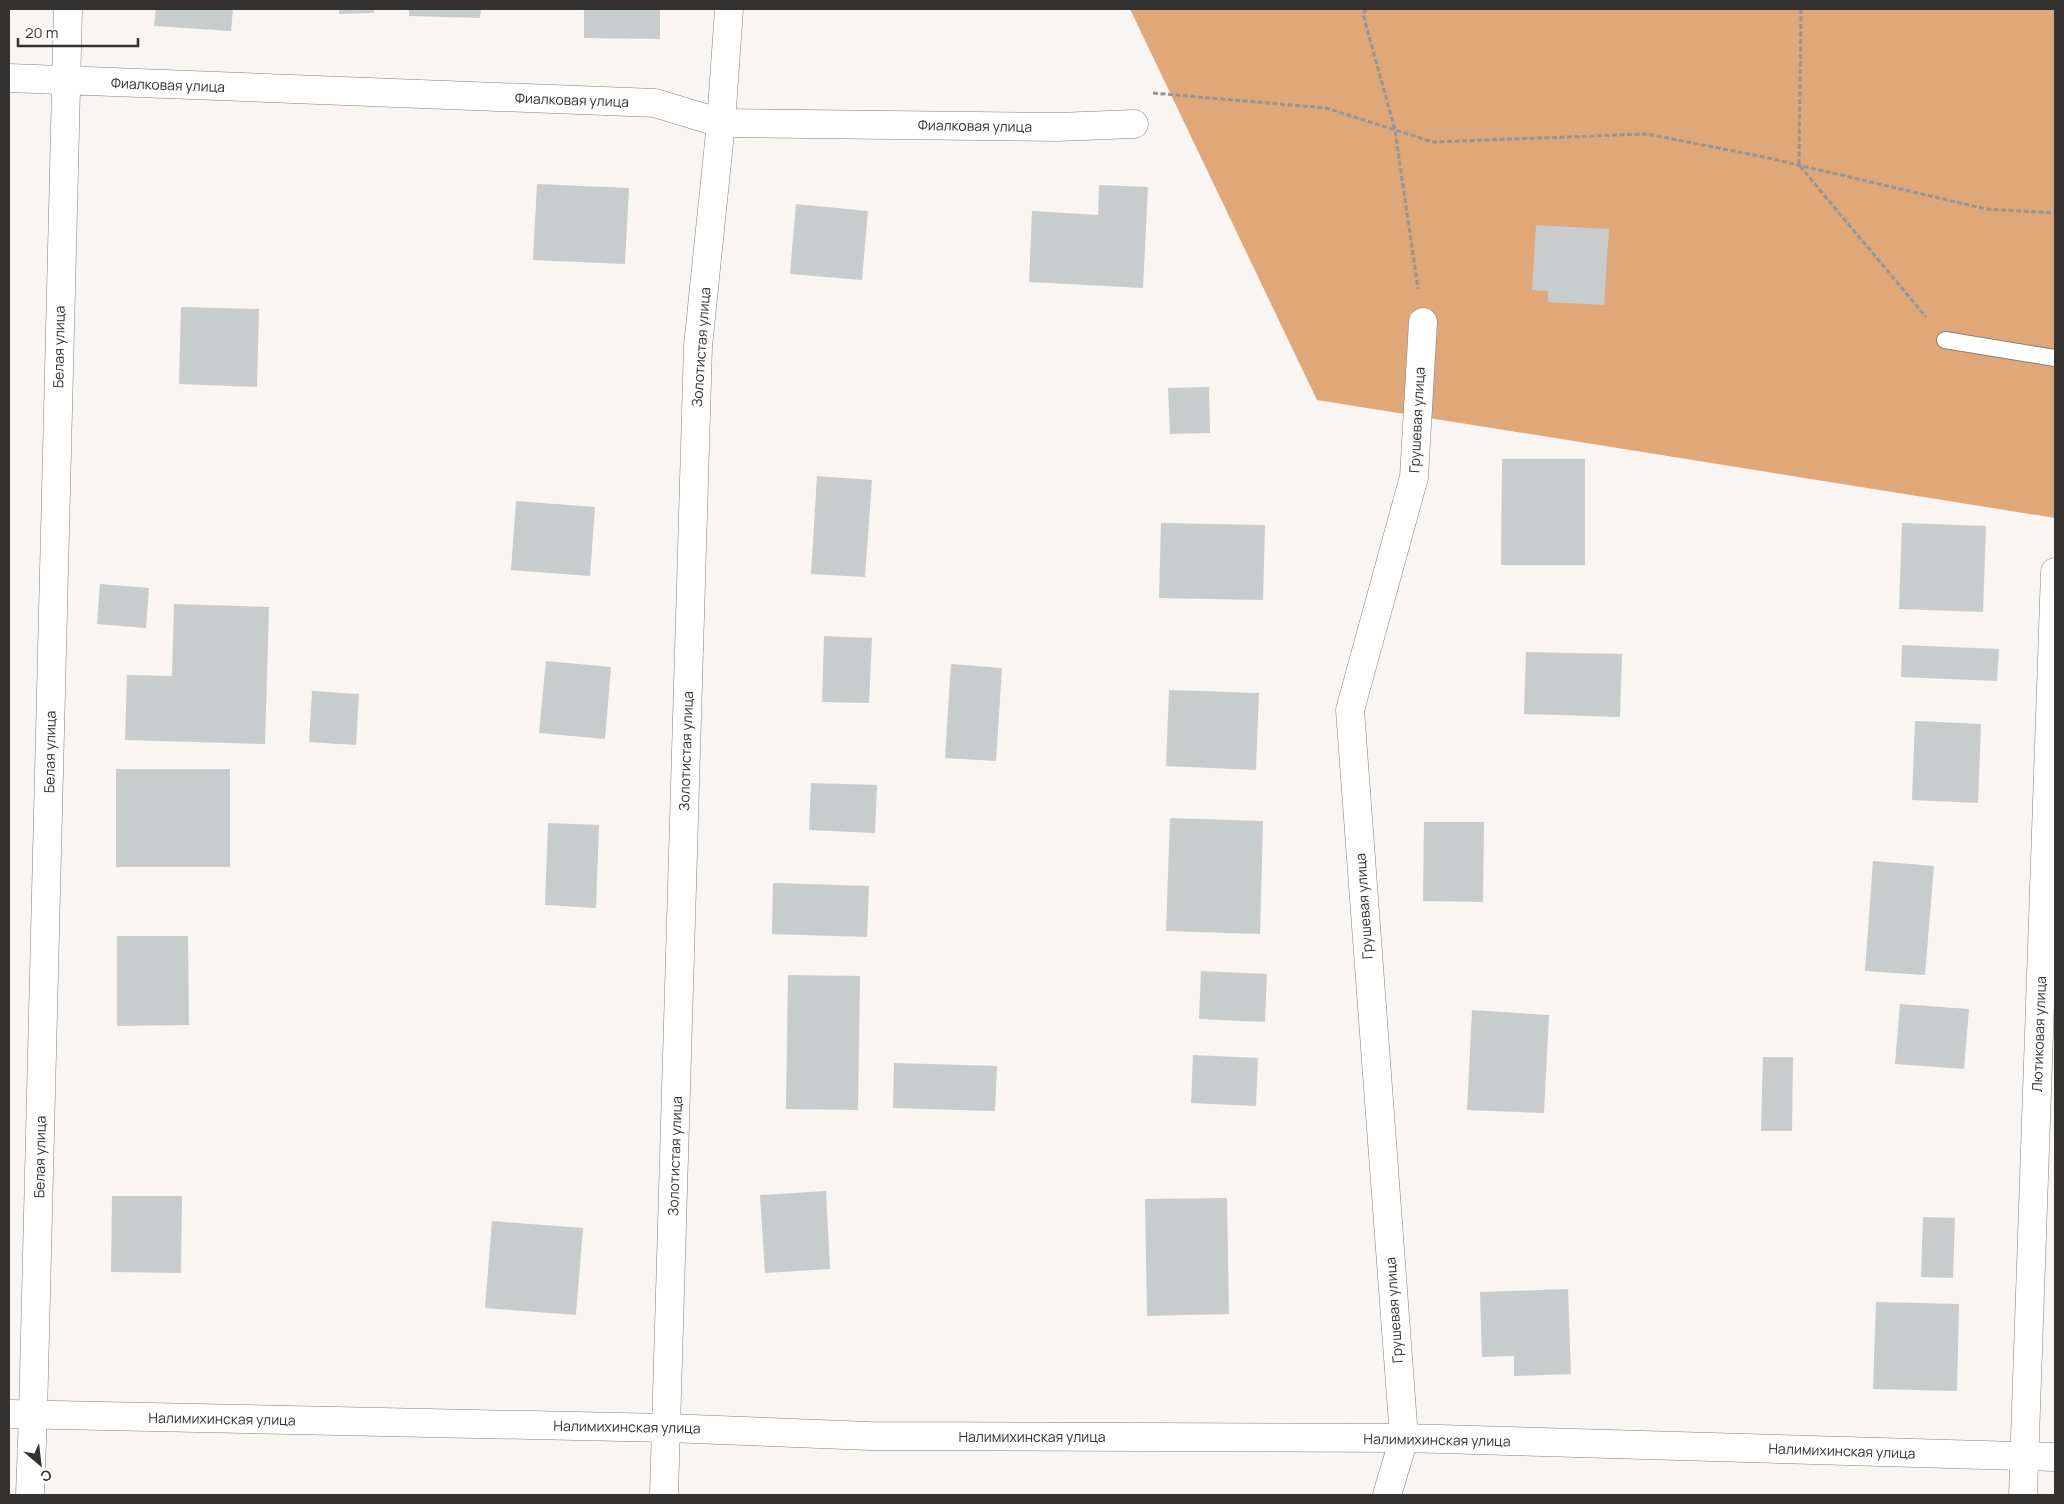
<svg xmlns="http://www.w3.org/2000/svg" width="2064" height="1504" viewBox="0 0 2064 1504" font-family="Manrope,sans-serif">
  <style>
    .forest { fill: #e0a779 }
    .building { fill: #c8cccd }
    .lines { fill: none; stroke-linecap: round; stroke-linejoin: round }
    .lane-casing { stroke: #83807e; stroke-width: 18 }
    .street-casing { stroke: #83807e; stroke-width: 29 }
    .secondary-casing { stroke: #83807e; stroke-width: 29 }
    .path { stroke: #989694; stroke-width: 3; stroke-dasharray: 5 2.5; stroke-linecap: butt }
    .lane { stroke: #fff; stroke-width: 16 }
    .street { stroke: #fff; stroke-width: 28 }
    .secondary { stroke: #fff; stroke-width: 28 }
    .labels { text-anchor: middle; stroke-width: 5; stroke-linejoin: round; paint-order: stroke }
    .street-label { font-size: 14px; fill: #343231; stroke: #fff }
  </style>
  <rect width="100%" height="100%" fill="#f8f5f2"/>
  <path class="forest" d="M1130,9H2055V518L1317,400Z"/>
  <path class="building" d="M156,9H233L231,31L154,26Z
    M339,9H374V13L339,14Z
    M409,9H481L480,18L409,16Z
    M584,9H660V39L584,38Z
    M537,184L629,188L625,264L533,260Z
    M1099,185L1148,187L1143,288L1029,282L1032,211L1098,215Z
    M796,204L868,211L862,280L790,274Z
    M1536,225L1609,229L1604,305L1548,302V291L1532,290Z
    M181,307L259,309L257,387L179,384Z
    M1209,387L1210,433L1170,434L1168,388Z
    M1502,459H1585V565H1501Z
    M817,476L872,480L865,577L811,574Z
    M516,501L595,507L590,576L511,570Z
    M1161,523L1265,525L1263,600L1159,598Z
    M1902,523L1986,526L1983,612L1899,609Z
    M100,584L149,588L146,628L97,624Z
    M174,604L269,607L265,744L125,740L127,675L172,676Z
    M824,636L872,638L869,703L822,702Z
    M1902,645L1999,649L1997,681L1901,677Z
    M1526,652L1622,654L1620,717L1524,714Z
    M546,661L611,667L605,739L539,733Z
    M951,664L1002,668L996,761L945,758Z
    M1169,690L1259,693L1256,770L1166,766Z
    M312,691L359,694L356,745L309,742Z
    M1915,721L1981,724L1978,803L1912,800Z
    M116,769H230V867H116Z
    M811,783L877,785L875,833L809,830Z
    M1170,818L1263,821L1260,934L1166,931Z
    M1424,822H1484L1483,902L1423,901Z
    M548,823L599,825L596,908L545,905Z
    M1873,861L1934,866L1925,975L1865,971Z
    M773,883L869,886L867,937L772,934Z
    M117,936H188L189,1025L117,1026Z
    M1201,971L1267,974L1265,1022L1199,1019Z
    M788,975L860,976L858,1110L786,1109Z
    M1900,1004L1969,1009L1964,1069L1895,1064Z
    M1472,1010L1549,1015L1544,1113L1467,1110Z
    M1193,1055L1258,1058L1256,1106L1191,1103Z
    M1763,1057H1793L1792,1131H1761Z
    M894,1063L997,1066L995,1111L893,1108Z
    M826,1191L830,1269L765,1273L760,1195Z
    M112,1196H182L181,1273L111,1272Z
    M1227,1198L1229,1314L1147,1316L1145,1199Z
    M1923,1217L1955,1218L1953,1278L1921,1277Z
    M492,1221L583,1228L576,1315L485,1308Z
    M1568,1289L1571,1374L1514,1376V1356L1482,1357L1480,1292Z
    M1876,1302L1959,1304L1957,1391L1873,1389Z"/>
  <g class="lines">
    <g class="lane-casing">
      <path id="lane" d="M1945,340L2055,358"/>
    </g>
    <g class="street-casing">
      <path id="street" d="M9,78L655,103L721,123L1058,127L1134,124
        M30,1495L33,1415L68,9
        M664,1495L698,346L721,123L729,9
        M1387,1495L1404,1438L1350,710L1414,477L1423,322
        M2023,1495L2055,572"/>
    </g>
    <g class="secondary-casing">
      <path id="secondary" d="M9,1414L667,1428L870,1436L1404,1438L2055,1457"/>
    </g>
    <path class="path" d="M1366,9L1363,14L1395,130L1418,289
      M1801,9L1799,165L1926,317
      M1153,93L1326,108L1433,142L1647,134L1764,157L1986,209L2055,213"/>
    <use href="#lane" class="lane"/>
    <use href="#street" class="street"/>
    <use href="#secondary" class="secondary"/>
  </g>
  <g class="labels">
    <g class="street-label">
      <text transform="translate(168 85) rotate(2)" y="5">Фиалковая улица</text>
      <text transform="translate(572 100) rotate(2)" y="5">Фиалковая улица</text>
      <text transform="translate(975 126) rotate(1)" y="5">Фиалковая улица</text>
      <text transform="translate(59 347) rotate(-89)" y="5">Белая улица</text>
      <text transform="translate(701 347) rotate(-86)" y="5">Золотистая улица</text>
      <text transform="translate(1417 420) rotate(-87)" y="5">Грушевая улица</text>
      <text transform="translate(686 751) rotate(-88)" y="5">Золотистая улица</text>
      <text transform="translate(50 752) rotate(-89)" y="5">Белая улица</text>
      <text transform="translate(1364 906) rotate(-94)" y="5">Грушевая улица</text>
      <text transform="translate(2039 1034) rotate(-88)" y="5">Лютиковая улица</text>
      <text transform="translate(675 1156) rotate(-88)" y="5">Золотистая улица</text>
      <text transform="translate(40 1157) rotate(-89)" y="5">Белая улица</text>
      <text transform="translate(1394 1310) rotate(-94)" y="5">Грушевая улица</text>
      <text transform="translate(222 1419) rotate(1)" y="5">Налимихинская улица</text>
      <text transform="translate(627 1427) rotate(1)" y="5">Налимихинская улица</text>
      <text x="1032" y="1442">Налимихинская улица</text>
      <text transform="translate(1437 1440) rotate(1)" y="5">Налимихинская улица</text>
      <text transform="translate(1842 1451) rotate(2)" y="5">Налимихинская улица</text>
    </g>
  </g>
  <rect width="2064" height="1504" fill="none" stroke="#343231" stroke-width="20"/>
  <g transform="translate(40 1464) rotate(152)" stroke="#ffffff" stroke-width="4" paint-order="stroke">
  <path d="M0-4L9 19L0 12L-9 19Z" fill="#343231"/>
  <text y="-8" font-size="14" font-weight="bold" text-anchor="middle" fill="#343231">С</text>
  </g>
  <path d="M18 38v8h120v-8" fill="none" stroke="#343231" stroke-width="2.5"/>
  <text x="25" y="38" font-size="15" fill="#343231" stroke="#ffffff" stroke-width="4" paint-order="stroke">20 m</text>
</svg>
